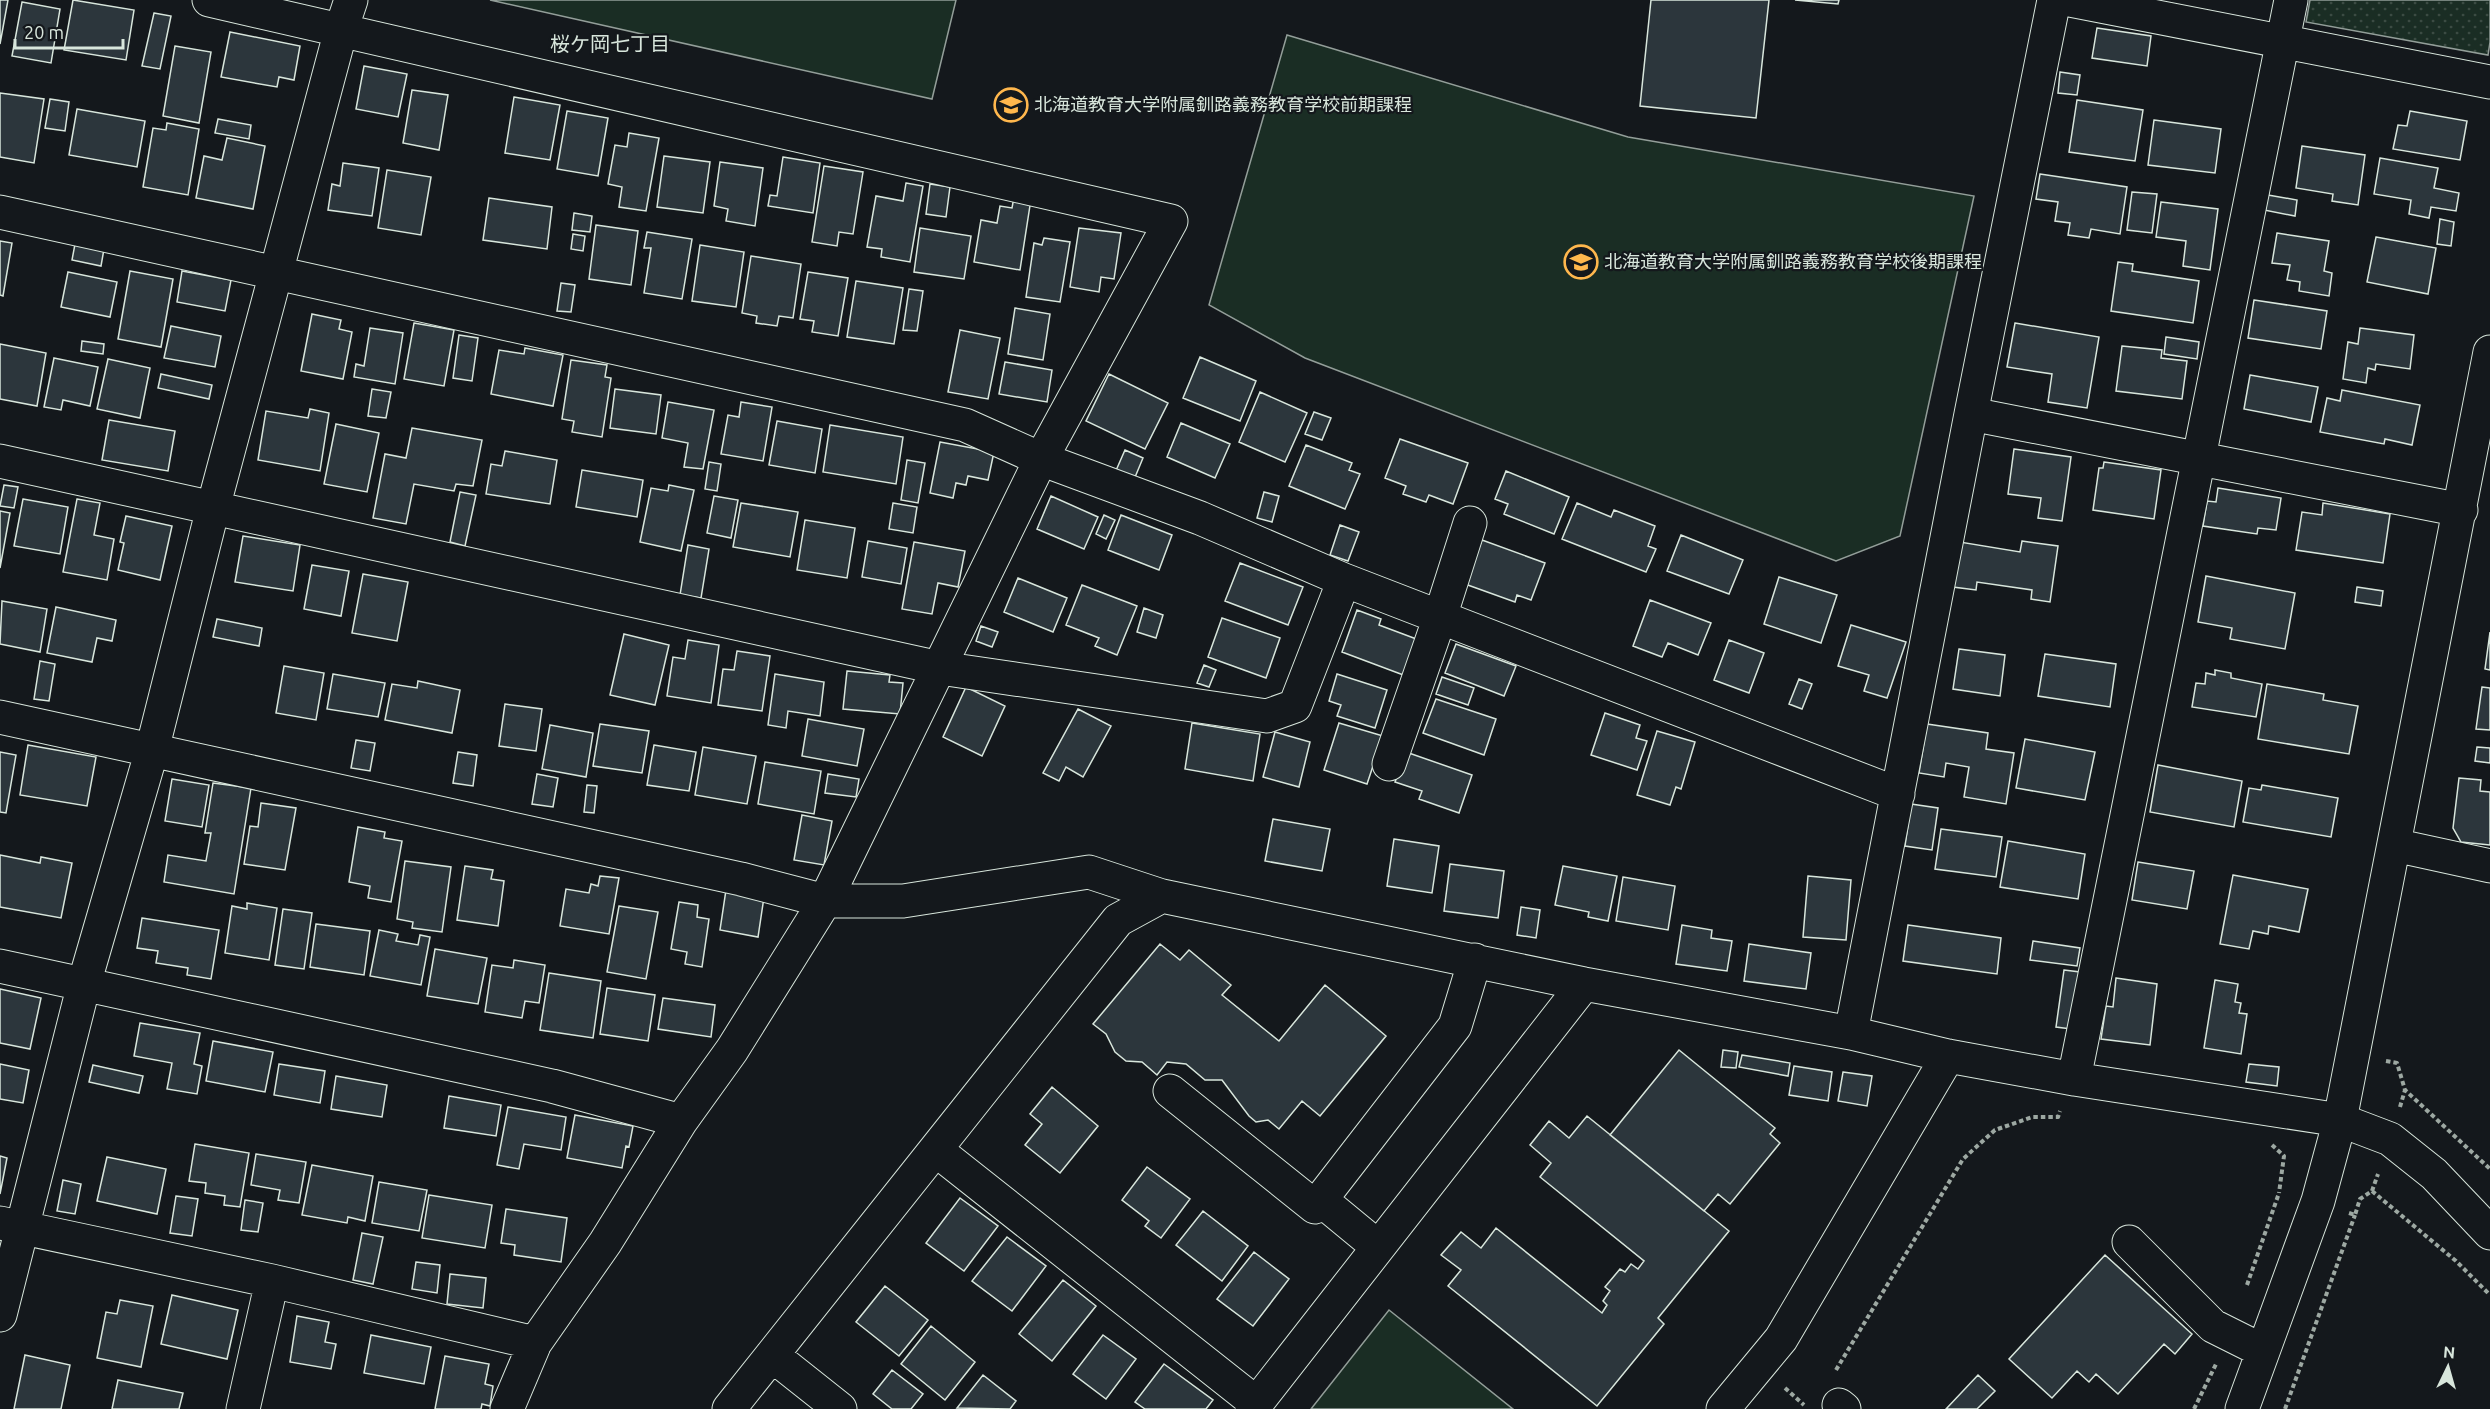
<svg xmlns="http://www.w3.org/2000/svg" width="2490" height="1409" viewBox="0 0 2490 1409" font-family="Ubuntu,'Noto Sans JP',sans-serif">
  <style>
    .green { fill: #1a2d24; stroke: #939e99; stroke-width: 1.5 }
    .park { fill: url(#park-dots); stroke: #939e99; stroke-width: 1.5 }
    .building { fill: #2c363c; stroke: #d8e6dc; stroke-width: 1.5 }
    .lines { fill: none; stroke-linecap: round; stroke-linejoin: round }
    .minor-casing { stroke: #d8e6dc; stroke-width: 35 }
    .path { stroke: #9da8a2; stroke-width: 4; stroke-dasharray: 4.5 3; stroke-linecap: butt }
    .minor { stroke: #14181c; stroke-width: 33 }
    .labels { text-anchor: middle; stroke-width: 4.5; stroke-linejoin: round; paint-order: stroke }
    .poi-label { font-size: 18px; fill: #d8e6dc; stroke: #14181c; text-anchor: start }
    .neighbourhood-label { font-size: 20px; fill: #d8e6dc; stroke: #14181c }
  </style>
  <defs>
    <pattern id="park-dots" width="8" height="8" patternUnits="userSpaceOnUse" patternTransform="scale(1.5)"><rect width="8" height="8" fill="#1a2d24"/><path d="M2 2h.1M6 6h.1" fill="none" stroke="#3b4b43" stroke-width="1.8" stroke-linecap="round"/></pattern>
  </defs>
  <rect width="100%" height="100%" fill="#14181c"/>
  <path class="green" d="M490,0H956L932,99Z
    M1287,35L1628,137L1974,196L1900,536L1836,561L1305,358L1209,305Z
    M1389,1310L1513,1409H1311Z"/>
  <path class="park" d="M2310,0H2490V42L2488,55L2306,22Z"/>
  <path class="building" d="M0,0H8L0,44Z
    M73,0L134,10L126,60L64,50Z
    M1651,0H1769L1756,118L1640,106Z
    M1795,0H1839L1838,4Z
    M22,2L60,9L51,63L12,56Z
    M154,13L171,16L160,69L142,66Z
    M2097,28L2151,36L2147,66L2092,58Z
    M230,32L300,46L294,80L279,77L277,87L221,77Z
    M175,46L211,52L199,123L163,116Z
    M364,66L407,74L398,117L356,109Z
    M2060,72L2080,75L2077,95L2058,93Z
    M412,90L448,95L439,150L403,143Z
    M0,93L44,99L34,163L0,157Z
    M514,97L560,105L550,160L505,153Z
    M50,99L69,102L65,131L45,128Z
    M2077,100L2143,110L2135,161L2069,152Z
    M77,109L145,121L137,167L69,155Z
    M567,111L608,118L598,176L557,169Z
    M2410,111L2467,121L2460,160L2393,149L2398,125L2407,126Z
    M218,119L251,125L249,139L215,133Z
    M2154,120L2221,129L2215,173L2148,165Z
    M167,123L199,129L188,195L143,187L153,128L166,130Z
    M629,133L659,138L646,211L619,207L622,187L608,184L615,145L627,147Z
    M227,138L265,146L253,209L196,198L204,156L222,160Z
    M2302,146L2365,155L2358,205L2332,201L2333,194L2296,188Z
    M664,156L710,162L703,213L657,207Z
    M783,157L820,163L813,213L768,206L770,195L777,196Z
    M2380,158L2438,168L2434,188L2459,193L2456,211L2431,207L2429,218L2409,214L2411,200L2374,194Z
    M720,162L763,168L755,226L726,221L728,209L714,206Z
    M343,163L379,168L372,216L328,210L332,184L340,186Z
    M824,166L863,172L853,234L839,232L837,246L812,242Z
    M387,170L431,177L421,235L378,228Z
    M2040,174L2127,187L2120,234L2091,229L2089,238L2068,235L2070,223L2055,221L2058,202L2036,199Z
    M906,183L923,186L910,262L881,257L882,249L867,247L876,196L903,201Z
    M930,184L950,187L946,217L926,214Z
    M2132,192L2157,194L2152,233L2127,230Z
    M2268,195L2297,200L2295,216L2264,210Z
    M1014,197L1031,199L1020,270L974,262L981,220L997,223L1000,206L1012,208Z
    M489,198L552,207L547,249L483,240Z
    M2161,202L2218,209L2210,270L2183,266L2186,241L2156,237Z
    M574,213L592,216L590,232L572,230Z
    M2440,219L2454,222L2451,246L2437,244Z
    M596,225L638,231L631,285L589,279Z
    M920,228L971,236L964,279L914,272Z
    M1079,228L1121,233L1114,279L1101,277L1099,292L1070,287Z
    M647,232L692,239L682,299L644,293L651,248H644Z
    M2277,233L2329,241L2324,271L2332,273L2329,296L2299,291L2300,282L2287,280L2290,265L2272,263Z
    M573,234L585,236L583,251L571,249Z
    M2376,237L2436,248L2428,294L2367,282Z
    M1044,238L1070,242L1060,302L1026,297L1034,243L1042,245Z
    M0,241L12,243L3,296L0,295Z
    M75,244L104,249L101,266L72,260Z
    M700,245L744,252L736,307L692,301Z
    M751,256L801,264L793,318L779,316L777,326L756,323L757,316L742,313Z
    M2118,262L2133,264L2132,271L2199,281L2193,323L2111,311Z
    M130,271L173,279L161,347L118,339Z
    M182,271L231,280L225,311L177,302Z
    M68,272L117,282L110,317L61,307Z
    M808,272L848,278L838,336L812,332L814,321L800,319Z
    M856,281L903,288L894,344L847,337Z
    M561,283L575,285L571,312L557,311Z
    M909,289L923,291L917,331L903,330Z
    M2254,300L2327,311L2321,349L2248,338Z
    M1015,308L1050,314L1043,360L1008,354Z
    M312,314L341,320L339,329L352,332L343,379L301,371Z
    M414,323L454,330L444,386L404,379Z
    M2015,323L2099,337L2087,408L2048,402L2052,374L2007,367Z
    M171,326L221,336L215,367L164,358Z
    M370,328L403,333L395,384L354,377L356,364L364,366Z
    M2360,328L2414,335L2410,369L2376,364L2375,370L2368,368L2366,383L2343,379L2348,342L2358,344Z
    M960,330L1000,338L988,399L948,392Z
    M459,335L478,338L472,381L453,378Z
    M2166,337L2199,342L2197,359L2164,354Z
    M82,341L104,344L103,354L81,351Z
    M0,344L46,353L37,406L0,399Z
    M2122,346L2162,350L2161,358L2187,361L2182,399L2116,391Z
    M525,348L563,355L553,406L491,394L499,350L524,354Z
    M1200,357L1256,381L1240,421L1183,398Z
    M54,358L98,367L90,406L63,400L61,410L44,407Z
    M108,359L150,368L140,418L97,409Z
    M571,360L607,365L605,377L611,378L602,437L572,432L574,421L562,419Z
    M1005,362L1052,370L1047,402L999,394Z
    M161,374L212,385L209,399L158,388Z
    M1109,374L1168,403L1145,449L1086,421Z
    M2250,375L2318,387L2311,422L2244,409Z
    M372,389L391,392L386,418L368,416Z
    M615,389L661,395L656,434L610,428Z
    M2342,390L2420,405L2412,445L2385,439L2384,444L2320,432L2327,398L2340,401Z
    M1260,392L1307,413L1285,462L1239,442Z
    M668,402L714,410L703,469L684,467L688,443L662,438Z
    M741,402L772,407L763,461L721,454L728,415L739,417Z
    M310,409L329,413L320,471L258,460L266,411L308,418Z
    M1314,412L1331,418L1322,440L1305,434Z
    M109,420L175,431L168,471L102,460Z
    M777,421L822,429L815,473L769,465Z
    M1181,423L1230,444L1215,478L1167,457Z
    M336,424L379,433L367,492L324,484Z
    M830,425L903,437L896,484L823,472Z
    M412,428L482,440L473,486L456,484L454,491L414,484L406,524L373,518L385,454L406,458Z
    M1400,439L1468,463L1453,504L1429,495L1426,502L1403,494L1406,486L1385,478Z
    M940,442L994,452L988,480L968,476L966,485L956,483L953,498L930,493Z
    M1306,445L1352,463L1349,470L1360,474L1345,509L1289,486Z
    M2014,449L2071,457L2062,521L2038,518L2041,498L2008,494Z
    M1125,450L1143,458L1133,482L1114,475Z
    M505,451L557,460L550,504L486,494L491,464L502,466Z
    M907,460L925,463L918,503L901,500Z
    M709,462L721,464L717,491L705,489Z
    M2104,462L2161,470L2154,519L2093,510L2099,468H2103Z
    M582,470L643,480L637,517L576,507Z
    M1506,471L1569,497L1554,534L1504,514L1508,504L1495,499Z
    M4,485L18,487L14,508L0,506Z
    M669,485L694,490L681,551L640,542L651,488L668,491Z
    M2218,488L2281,498L2276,530L2258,528L2257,534L2203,526L2207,501L2216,502Z
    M460,492L476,495L465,546L450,542Z
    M1264,492L1279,496L1272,522L1257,518Z
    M714,496L738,500L731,538L707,533Z
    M1051,496L1098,517L1084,549L1037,529Z
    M23,499L68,507L60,554L14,546Z
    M77,499L100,503L94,535L114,539L107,580L63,572Z
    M741,503L798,512L790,557L733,547Z
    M893,503L917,507L913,533L889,529Z
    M1577,503L1611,517L1614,510L1655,526L1648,546L1656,549L1646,572L1562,539Z
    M2323,503L2390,514L2383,563L2296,550L2302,512L2322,515Z
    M0,511L10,513L0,568Z
    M1104,515L1115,520L1106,539L1096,534Z
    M1121,515L1172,535L1159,570L1108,550Z
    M126,516L172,526L160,580L118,570L124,543L120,542Z
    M805,520L855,528L847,578L797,570Z
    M1340,525L1359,532L1348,561L1330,555Z
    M1681,535L1743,560L1729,594L1667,571Z
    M243,536L300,545L293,591L235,582Z
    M1482,540L1545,563L1531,600L1517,595L1515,602L1465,584Z
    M868,541L907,548L901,584L862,577Z
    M2022,541L2058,546L2050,602L2031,599L2032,590L1977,582L1976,590L1953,587L1960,542L2020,552Z
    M914,542L965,551L958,587L938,583L932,614L902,609Z
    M688,545L709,549L701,598L680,595Z
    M1240,563L1303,587L1288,625L1225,601Z
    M312,565L349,571L341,616L304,609Z
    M363,574L408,582L397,641L352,633Z
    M2206,576L2295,593L2285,649L2230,639L2232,628L2198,622Z
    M1779,577L1837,595L1821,643L1764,624Z
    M1018,578L1067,598L1053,632L1004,612Z
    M1082,585L1137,606L1117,655L1095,646L1099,638L1066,625Z
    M2357,587L2383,591L2381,606L2355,602Z
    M1650,600L1711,623L1698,655L1668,643L1662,657L1633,646Z
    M2,601L47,609L40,652L0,644Z
    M56,607L116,620L112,641L97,638L92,662L47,653Z
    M1144,608L1163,615L1156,638L1137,632Z
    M1357,610L1381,619L1379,625L1419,640L1406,676L1342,652Z
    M1222,618L1280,638L1266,678L1208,657Z
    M217,619L262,628L259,646L213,637Z
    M1851,625L1906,642L1887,698L1864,691L1869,675L1838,666Z
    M981,626L998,632L992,647L976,641Z
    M2490,632V670L2485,669Z
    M624,634L669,645L655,705L610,695Z
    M688,640L719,645L711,703L667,696L673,657L685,659Z
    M1729,640L1764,653L1749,693L1714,680Z
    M1456,644L1516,666L1504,696L1445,673Z
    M1959,649L2005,655L2000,696L1953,689Z
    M737,651L770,656L762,711L718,705L723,669L734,670Z
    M2045,654L2116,664L2110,707L2038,696Z
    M40,661L55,664L49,701L34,699Z
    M1204,665L1216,670L1209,687L1197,683Z
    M284,666L324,673L316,720L276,713Z
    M2215,670L2231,673V678L2262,684L2256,717L2192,707L2196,683L2205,684L2206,673L2215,675Z
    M847,671L890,675L889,682L903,683L900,714L843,709Z
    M333,674L385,683L378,717L327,709Z
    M775,674L824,682L820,716L788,711L786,728L768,725Z
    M1337,674L1387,690L1375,728L1337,716L1341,705L1329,701Z
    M1442,677L1474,688L1468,705L1436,694Z
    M1799,679L1812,684L1802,709L1789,704Z
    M418,681L460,690L452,733L385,720L392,684L417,688Z
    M2267,684L2324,694L2323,700L2358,706L2349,754L2258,739Z
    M966,687L1005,706L982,756L943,737Z
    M2482,687L2490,688V730L2476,729Z
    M1436,699L1496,719L1484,755L1423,733Z
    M505,704L542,709L536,751L499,746Z
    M1078,709L1111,726L1083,777L1066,767L1059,781L1043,773Z
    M1605,713L1640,725L1636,738L1647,741L1637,770L1591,755Z
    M808,719L864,729L857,766L802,756Z
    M1192,723L1260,734L1253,781L1185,769Z
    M1339,723L1383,736L1367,784L1324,770Z
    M600,724L649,731L642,773L593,766Z
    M1927,724L1988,733L1986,749L2014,753L2006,804L1964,797L1969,767L1946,763L1944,777L1919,773Z
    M550,725L593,733L586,777L542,769Z
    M1657,731L1695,742L1681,789L1676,787L1670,805L1637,795Z
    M1275,732L1310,742L1299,787L1263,777Z
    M2025,739L2095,752L2085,800L2016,788Z
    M356,740L375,743L370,771L351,768Z
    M28,745L96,757L87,806L20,795Z
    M654,745L696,752L689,791L647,785Z
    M703,747L756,756L747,804L695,795Z
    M2477,747L2490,748V763L2475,761Z
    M0,752L16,755L6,813L0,812Z
    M458,752L477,755L473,786L453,783Z
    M1406,752L1472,775L1459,813L1419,799L1422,791L1395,782Z
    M765,762L821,771L814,814L758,804Z
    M2158,765L2242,781L2234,827L2150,812Z
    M537,774L558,778L553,807L532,804Z
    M828,774L859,779L856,797L825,793Z
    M2459,778L2481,780L2480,791L2490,792V845L2461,842L2453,828Z
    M172,779L209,785L202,827L165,821Z
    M213,783L251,788L234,894L164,882L168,855L206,861L211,833H205Z
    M587,785L597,786L594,813L584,812Z
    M2262,785L2338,798L2331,837L2243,822L2249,788L2261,790Z
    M261,803L296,808L285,870L244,864L250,826L258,827Z
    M1911,804L1938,808L1932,850L1905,846Z
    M802,815L832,821L824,865L794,860Z
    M1273,819L1330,829L1322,871L1265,861Z
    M358,827L385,832L384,838L402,841L391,902L368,898L370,886L349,882Z
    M1941,829L2002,837L1996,877L1935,869Z
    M1394,839L1439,846L1432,893L1387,886Z
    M2008,841L2085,854L2078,899L2000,887Z
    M0,855L40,863L41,857L72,863L61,918L0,907Z
    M405,861L451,867L442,932L412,928L413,922L397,919Z
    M2138,862L2194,871L2187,909L2132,900Z
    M1450,864L1504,871L1498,918L1444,911Z
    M465,866L493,870L491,879L504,881L498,926L457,920Z
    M1563,866L1617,876L1608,921L1588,917L1589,912L1555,905Z
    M2233,875L2308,889L2299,932L2269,926L2268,934L2253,931L2249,949L2220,944Z
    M600,876L619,878L609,934L560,926L566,889L589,893L591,884L598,886Z
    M1808,876L1851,880L1846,940L1803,937Z
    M1623,877L1675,886L1668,930L1616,921Z
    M726,890L764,897L758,937L720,930Z
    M679,902L698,905L697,917L709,919L702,967L685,964L687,952L671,949Z
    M247,903L277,908L269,960L225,953L232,906L247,909Z
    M619,906L658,912L646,979L607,972Z
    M1521,907L1540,910L1536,938L1517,935Z
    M283,909L312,913L304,969L275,965Z
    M142,918L219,930L211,979L187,975L188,968L156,963L158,951L137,948Z
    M316,924L370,931L364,975L310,967Z
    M1682,925L1712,930L1711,938L1732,941L1727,971L1676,964Z
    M1908,925L2001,938L1997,974L1903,961Z
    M379,930L398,934L396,941L418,945L420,935L430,937L421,985L370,976Z
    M2033,941L2080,948L2077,966L2030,960Z
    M1160,944L1180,960L1189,950L1231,985L1222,995L1279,1041L1325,985L1386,1036L1320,1116L1302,1101L1279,1129L1268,1120L1256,1122L1249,1116L1222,1080H1205L1186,1064L1167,1062L1157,1075L1142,1062L1126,1061L1115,1052L1106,1034L1093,1024Z
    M1749,944L1811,953L1806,989L1744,981Z
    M435,949L487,958L478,1004L427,996Z
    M514,960L545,965L539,1003L525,1001L522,1018L485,1012L492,965L513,968Z
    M2064,970L2080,972L2071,1029L2056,1027Z
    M549,973L601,981L593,1038L540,1030Z
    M2116,978L2157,984L2150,1045L2101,1039L2106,1006L2113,1007Z
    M2215,980L2238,984L2235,1002L2241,1003L2239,1013L2247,1014L2241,1054L2204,1048Z
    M607,988L655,995L648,1041L600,1034Z
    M0,989L41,998L30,1049L0,1043Z
    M663,998L715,1005L711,1037L658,1029Z
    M140,1023L200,1033L194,1064L202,1066L197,1094L167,1089L172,1063L134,1056Z
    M213,1041L273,1052L265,1092L206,1081Z
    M1679,1050L1775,1128L1770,1134L1780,1143L1730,1204L1718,1194L1704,1211L1610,1135Z
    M1723,1050L1738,1052L1736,1068L1721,1067Z
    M1742,1055L1790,1063L1788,1076L1739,1067Z
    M0,1064L29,1070L23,1103L0,1099Z
    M279,1064L325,1071L320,1103L274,1095Z
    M2249,1064L2279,1067L2277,1086L2246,1082Z
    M93,1065L143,1076L139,1093L89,1082Z
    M1794,1066L1832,1072L1828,1101L1789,1095Z
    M1843,1072L1872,1076L1867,1106L1838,1101Z
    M336,1076L387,1085L382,1117L331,1109Z
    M1052,1087L1098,1126L1060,1173L1025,1145L1042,1124L1030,1114Z
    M449,1096L501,1105L496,1136L444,1128Z
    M508,1107L566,1117L561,1150L524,1144L519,1169L497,1165Z
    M575,1115L633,1126L629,1147L626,1146L622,1168L567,1158Z
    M1587,1116L1729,1231L1658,1318L1664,1324L1597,1406L1448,1286L1461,1270L1441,1255L1461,1232L1481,1248L1496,1228L1602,1313L1607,1305L1603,1301L1610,1291L1605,1287L1620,1269L1625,1272L1631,1264L1638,1269L1644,1261L1540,1177L1551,1163L1530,1145L1549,1121L1569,1138Z
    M195,1144L249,1153L240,1207L224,1205L225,1196L205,1193L206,1183L189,1181Z
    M256,1154L306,1162L299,1203L278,1200L280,1190L251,1185Z
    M0,1156L7,1158L0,1194Z
    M107,1157L166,1169L157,1214L97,1201Z
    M312,1165L373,1176L365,1221L348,1217L347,1223L302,1215Z
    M1147,1167L1190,1199L1161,1238L1145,1226L1149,1221L1122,1200Z
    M63,1180L81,1184L75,1214L57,1211Z
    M379,1182L427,1190L419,1231L372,1223Z
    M429,1195L492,1205L485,1248L422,1238Z
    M176,1196L198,1199L192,1236L170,1233Z
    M960,1198L998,1226L964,1271L926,1243Z
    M245,1200L263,1203L258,1232L241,1230Z
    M506,1209L567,1218L561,1262L514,1255L515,1245L501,1243Z
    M1203,1211L1248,1246L1222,1281L1176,1245Z
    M362,1233L383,1237L373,1284L353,1280Z
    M1007,1237L1046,1266L1012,1311L972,1281Z
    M1254,1252L1289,1279L1253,1326L1217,1299Z
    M2105,1255L2192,1334L2175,1354L2164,1344L2118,1394L2096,1374L2089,1382L2077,1371L2052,1398L2009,1359Z
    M416,1262L440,1265L437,1293L412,1289Z
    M450,1274L486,1278L483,1308L447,1304Z
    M1063,1280L1096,1306L1052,1361L1019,1334Z
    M885,1286L928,1320L899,1356L856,1322Z
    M172,1295L238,1310L227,1359L161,1344Z
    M120,1300L153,1306L141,1367L97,1358L106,1312L117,1314Z
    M297,1316L329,1322L325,1342L336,1344L331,1369L290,1362Z
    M931,1326L975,1362L945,1400L901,1364Z
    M371,1335L431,1347L424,1384L364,1373Z
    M1103,1335L1136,1359L1106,1399L1073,1374Z
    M25,1355L70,1365L61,1409H14Z
    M445,1356L489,1364L485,1384L493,1386L490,1406L482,1404L481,1409H435Z
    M1164,1364L1213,1400L1206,1409H1145L1135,1402Z
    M892,1370L923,1394L911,1409H892L873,1394Z
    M983,1375L1016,1401L1010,1409L957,1408Z
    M1978,1375L1995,1391L1977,1409H1946Z
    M118,1380L183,1393L179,1409H112Z"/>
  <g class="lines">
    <g class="minor-casing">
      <path id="minor" d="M209,0L1171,221L1041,459L825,901L732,1050L681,1121L605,1243L535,1343L507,1409
        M2070,0L2490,82
        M0,212L965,425L1041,459L1200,518L1344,580L1898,794
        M2490,352L2340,1120L2390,1139L2434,1174L2490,1233
        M1971,414L2461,510
        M0,461L940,668L1267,716L1295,706L1344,580
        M0,717L741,879L825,901H903L1089,872L1162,896L1584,984L1851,1033L1948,1056L2074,1079L2340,1120L2318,1201L2242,1409
        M1389,764L1440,617L1470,523
        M2394,845L2490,866
        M0,966L552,1086L681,1121
        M1851,1033L1971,414L2054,0
        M2074,1079L2291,0
        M1170,1091L1315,1207L1455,1026L1475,960
        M936,1150L1256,1403
        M1321,1200L1378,1247
        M0,1223L272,1281L535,1343
        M2129,1242L2213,1326L2263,1351
        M0,1315L84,984L152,750L213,508L341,30L351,0
        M772,1355L840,1409
        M1839,1405L1844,1409
        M243,1409L272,1281
        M729,1409L1118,920L1162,896
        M1252,1409L1584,984
        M1723,1409L1781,1339L1948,1056"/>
    </g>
    <path class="path" d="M2386,1061L2397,1063L2405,1090L2490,1169
      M2400,1107L2405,1090
      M2272,1145L2284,1156L2279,1193
      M2372,1191L2456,1261L2490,1295
      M2349,1213L2355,1215L2360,1199L2372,1191L2378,1174
      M2247,1285L2279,1193
      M1836,1370L1963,1159L1995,1130L2032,1117H2058L2060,1111
      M1785,1388L1804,1405
      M2194,1409L2216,1364
      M2285,1409L2355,1215"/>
    <use href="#minor" class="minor"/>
  </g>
  <defs>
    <g id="school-ring" transform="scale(1.725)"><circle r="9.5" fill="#14181c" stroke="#ffb74d" stroke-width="1.5"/><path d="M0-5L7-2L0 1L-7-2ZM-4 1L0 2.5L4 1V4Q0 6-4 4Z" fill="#ffb74d"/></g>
  </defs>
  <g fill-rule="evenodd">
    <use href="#school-ring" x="1011" y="105"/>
    <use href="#school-ring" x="1581" y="262"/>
  </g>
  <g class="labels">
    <g class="poi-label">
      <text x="1034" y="111">北海道教育大学附属釧路義務教育学校前期課程</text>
      <text x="1604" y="268">北海道教育大学附属釧路義務教育学校後期課程</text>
    </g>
    <g class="neighbourhood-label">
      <text x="610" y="51">桜ケ岡七丁目</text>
    </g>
  </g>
  <g transform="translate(2448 1367) rotate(5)" stroke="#14181c" stroke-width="4.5" paint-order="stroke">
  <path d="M0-4.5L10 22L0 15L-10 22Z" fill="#d8e6dc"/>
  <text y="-9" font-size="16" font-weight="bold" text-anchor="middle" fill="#d8e6dc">N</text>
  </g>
  <path d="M15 39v9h108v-9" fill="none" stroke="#d8e6dc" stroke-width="3"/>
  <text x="24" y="39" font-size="18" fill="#d8e6dc" stroke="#14181c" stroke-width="4.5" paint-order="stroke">20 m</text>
</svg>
